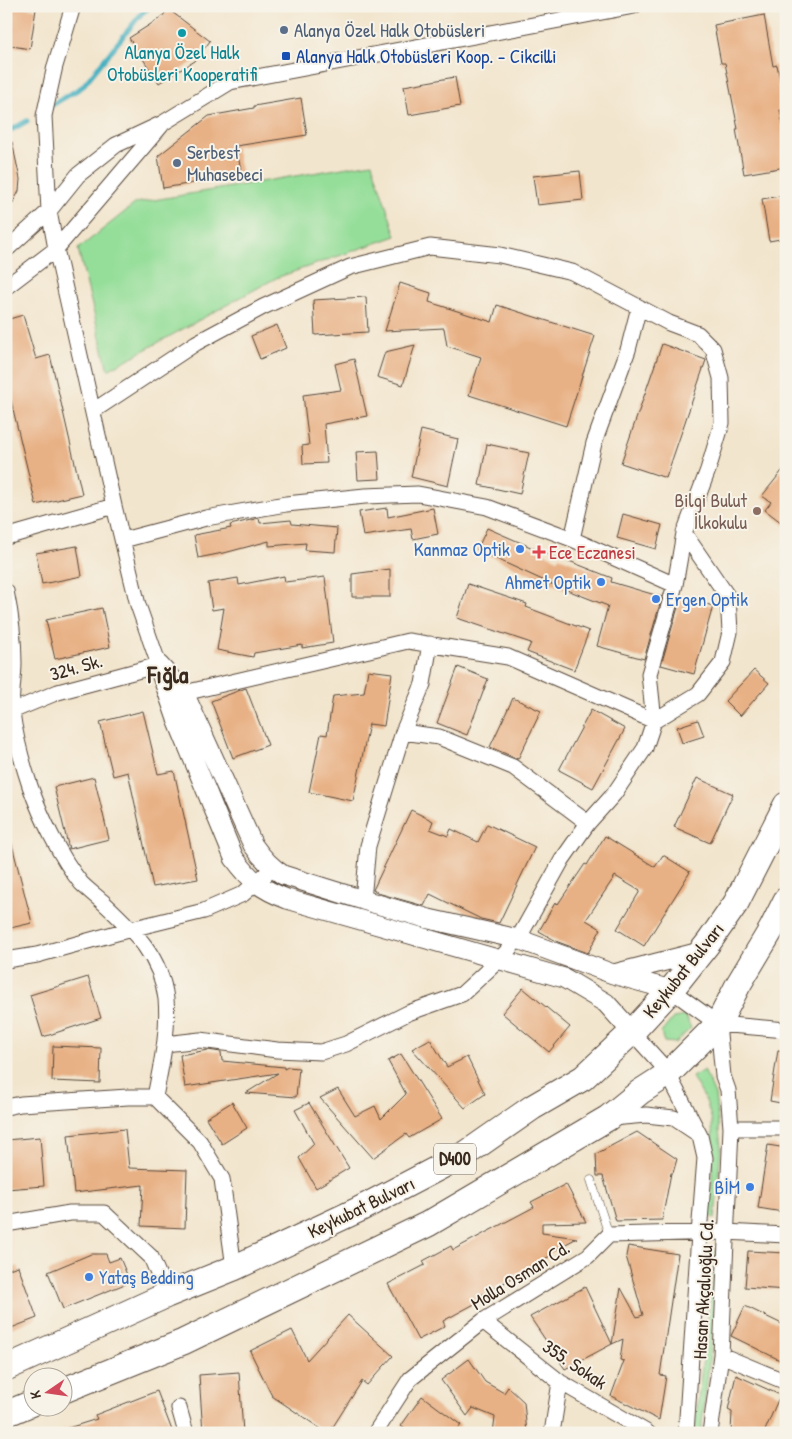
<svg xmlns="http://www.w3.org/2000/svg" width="792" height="1439" viewBox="0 0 792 1439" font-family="'Patrick Hand',sans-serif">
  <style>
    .green { fill: #94de99; stroke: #68845c }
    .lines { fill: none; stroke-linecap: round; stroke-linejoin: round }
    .stream { stroke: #44b0c1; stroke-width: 5 }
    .building { fill: #e8b185 }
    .service-casing { stroke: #564638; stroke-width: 9 }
    .minor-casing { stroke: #564638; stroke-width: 17 }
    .tertiary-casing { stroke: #564638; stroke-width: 21 }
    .trunk-casing { stroke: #564638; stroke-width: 27 }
    .service { stroke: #fff; stroke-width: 8 }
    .minor { stroke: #fff; stroke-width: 15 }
    .tertiary { stroke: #fff; stroke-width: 19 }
    .trunk { stroke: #fff; stroke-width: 25 }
    .service-dot { fill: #5c6f8a; stroke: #f7f3e8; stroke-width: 2 }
    .culture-dot { fill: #0f9aa8; stroke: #f7f3e8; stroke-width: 2 }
    .transit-dot { fill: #1a4fb4; stroke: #f7f3e8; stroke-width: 2 }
    .education-dot { fill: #8d6e63; stroke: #f7f3e8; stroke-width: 2 }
    .shop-dot { fill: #3f7fe0; stroke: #f7f3e8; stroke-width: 2 }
    .health-dot { fill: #e0444e; stroke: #f7f3e8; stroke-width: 2 }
    .labels { text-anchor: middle; stroke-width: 4; stroke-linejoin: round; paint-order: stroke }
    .shield { fill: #f7f3e8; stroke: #73665b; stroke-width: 1 }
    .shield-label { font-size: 18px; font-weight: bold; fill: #3b2a1e }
    .service-label { font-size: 19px; fill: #4e5e75; stroke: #f7f3e8; text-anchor: start }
    .culture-label { font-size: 19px; fill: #0d838f; stroke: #f7f3e8 }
    .transit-label { font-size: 19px; fill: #164399; stroke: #f7f3e8; text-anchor: start }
    .education-label { font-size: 19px; fill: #785e54; stroke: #f7f3e8; text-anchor: end }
    .shop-label { font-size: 19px; fill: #366cbe; stroke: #f7f3e8; text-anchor: end }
    .health-label { font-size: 19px; fill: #be3a42; stroke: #f7f3e8; text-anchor: start }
    .street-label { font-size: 19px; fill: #3b2a1e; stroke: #f7f3e8 }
    .district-label { font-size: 24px; font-weight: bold; fill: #3b2a1e; stroke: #f7f3e8 }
  </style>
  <rect width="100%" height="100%" fill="#f7f3e8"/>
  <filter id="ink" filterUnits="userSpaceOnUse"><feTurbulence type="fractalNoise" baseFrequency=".02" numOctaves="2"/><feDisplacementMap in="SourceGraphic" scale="10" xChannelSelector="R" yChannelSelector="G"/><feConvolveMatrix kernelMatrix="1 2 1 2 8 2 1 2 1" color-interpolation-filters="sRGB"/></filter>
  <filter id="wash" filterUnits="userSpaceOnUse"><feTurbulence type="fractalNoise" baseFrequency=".0096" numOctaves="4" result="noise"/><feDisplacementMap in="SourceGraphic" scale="20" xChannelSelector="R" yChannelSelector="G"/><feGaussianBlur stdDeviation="1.12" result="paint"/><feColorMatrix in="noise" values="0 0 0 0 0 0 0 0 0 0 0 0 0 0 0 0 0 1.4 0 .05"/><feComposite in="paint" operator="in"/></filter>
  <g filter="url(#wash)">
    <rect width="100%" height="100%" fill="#f2e5cd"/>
    <path class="green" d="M372,163L396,236L276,278L108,370L78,249L136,203Z
      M685,1016L691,1028L675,1043L664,1042L661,1033L673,1018Z
      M704,1070L715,1095L721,1147L715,1219L710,1216L713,1154L712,1121L706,1101L692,1077Z
      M716,1250H722L701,1433H694Z"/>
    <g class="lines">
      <path class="stream" d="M52,105L82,87L142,13L151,6
        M6,131L13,129L27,121"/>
    </g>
    <g id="blocks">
      <path class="building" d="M6,6H21L36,9L30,49L6,45Z
        M168,9L210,41L195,61L159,83L129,38L162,17Z
        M764,15L773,66L777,65L786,107V109L780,110L786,142V167L744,174L736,129H738L725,63H721L714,25Z
        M455,77L460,106L409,115L404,86Z
        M301,98L307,135L236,146L242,175L163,188L158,156L209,116L254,108V106Z
        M12,142L20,179L19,191L6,216V143Z
        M580,171L583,200L537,205L533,176Z
        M786,195V238L769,241L762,199Z
        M400,283L431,293L429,302L492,322L497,305L595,336L566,426L469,395L481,357L447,346L444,328L385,331Z
        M366,297L368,332L315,335L313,300Z
        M23,315L36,359L50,355L82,494L36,505L6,380V320Z
        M277,325L286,348L260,359L251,336Z
        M662,344L706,360L666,478L621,463Z
        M415,345L403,385L377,377L385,352Z
        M354,359L367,416L324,424L327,463L303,464L302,446L309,445L303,395L341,390L335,364Z
        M421,430L458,439L448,486L411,477Z
        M487,444L529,453L520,494L479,485Z
        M378,451L380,479L358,480L356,452Z
        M786,466V526L765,510L771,502L762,496Z
        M387,508L388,517L433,508L438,534L413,539L411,529L363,536L359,512Z
        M623,514L662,525L656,549L617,538Z
        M259,518L260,523L291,520L292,524L337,528L335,552L305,550L306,543L269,546V541L228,552L198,558L194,535L231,528L230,525Z
        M487,528L558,559L559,557L612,578L611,582L662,597L644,659L597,646L608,606L549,583L477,550Z
        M77,546L82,576L42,584L36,553Z
        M390,569V597H352V574Z
        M284,576L285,582L325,577L333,643L302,648V645L254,653L253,657L217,650L224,608L212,610L208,583L238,578L239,585Z
        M468,584L527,604L526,607L589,631L574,670L527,652L531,643L457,618Z
        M681,597L713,606L694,674L661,665Z
        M102,608L110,647L55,659L46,620Z
        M458,667L488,679L467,735L437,723Z
        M368,670L392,673L384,726L369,724L353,801L309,792L321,734L327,735L333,696L364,693Z
        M754,670L769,683L740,716L725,701Z
        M246,688L268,745L233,758L211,701Z
        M513,698L541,711L518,759L490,747Z
        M591,710L625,729L593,788L559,770Z
        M143,711L158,774L174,771L198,879L153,887L128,772L113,776L100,722Z
        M698,720L704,736L682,743L677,727Z
        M94,777L109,839L69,849L54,787Z
        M697,778L733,794L710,843L674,827Z
        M411,810L433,821L430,829L448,836L451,829L478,842L487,824L535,847L499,923L481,919L430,894L424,906L381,894L373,890Z
        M605,836L655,867L663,855L690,872L644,946L617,929L640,891L615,876L586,920L601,929L588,953L558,942L539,931L555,903L558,904L585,864L587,865Z
        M6,841H11L32,923L6,929Z
        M88,977L101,1018L43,1037L30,995Z
        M523,988L570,1027L549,1052L502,1013Z
        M430,1039L447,1067L467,1057L485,1094L465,1108L412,1049Z
        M53,1046L101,1048L100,1083L52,1081Z
        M208,1050L221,1052L222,1061L284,1067V1069L288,1067L299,1068L296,1097L246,1093L278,1073L185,1087L180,1055Z
        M778,1050L786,1051V1104L770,1101Z
        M401,1054L442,1119L409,1138L406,1134L373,1158L320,1098L338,1089L355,1116L375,1106L381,1119L406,1094L388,1061Z
        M232,1102L247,1128L222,1144L206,1118Z
        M309,1103L349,1168L316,1188L299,1158L314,1144L295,1110Z
        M125,1129L129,1168L187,1170L185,1228L141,1226L143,1185L74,1193L68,1135Z
        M637,1132L677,1159L673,1173H671L662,1220L616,1221L603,1176H597L596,1154Z
        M40,1137L44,1186L6,1189V1140Z
        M768,1145L786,1148V1194L783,1212L758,1208Z
        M566,1184L586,1222L542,1223V1233L577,1238L549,1253L550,1256L511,1277V1279L478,1297L480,1301L443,1321L445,1326L418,1340L388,1284L425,1265L423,1261L451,1246L453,1250L534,1207L531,1202Z
        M628,1246L678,1254L660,1375L666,1376L659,1420L611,1396L624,1361L620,1360L623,1339L612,1344L621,1288L637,1317L643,1315L626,1256Z
        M748,1251L786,1253V1290L745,1287Z
        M91,1254H106L109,1262L120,1258L130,1282L63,1309L48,1272Z
        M18,1266L37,1318L6,1330V1270Z
        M585,1287L612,1344L565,1369L530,1317Z
        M745,1306L786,1326V1363L731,1336Z
        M348,1315L393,1356L367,1385L362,1381L329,1433H327L272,1396L250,1351L292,1330L307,1360Z
        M469,1359L485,1382L504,1393L508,1387L524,1402L527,1433H493L495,1417L473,1408L467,1416L441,1380Z
        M239,1372L243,1433H203L199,1375Z
        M736,1375L780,1395L764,1433H731L732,1412L728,1410Z
        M157,1391L173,1433H62V1430L97,1419L95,1415Z
        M422,1396L461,1425L455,1433H410L401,1426Z"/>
    </g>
  </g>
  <g filter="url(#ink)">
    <use href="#blocks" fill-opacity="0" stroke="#564638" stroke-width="1"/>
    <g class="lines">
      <g class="service-casing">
        <path id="service" d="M591,1180L609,1235"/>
      </g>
      <g class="minor-casing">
        <path id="minor" d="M6,250L49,211L78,175L116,145L163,123L230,82L634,6
          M6,287L56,249L161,126
          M93,411L196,343L263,307L350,267L430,247L500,255L572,272L669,323L698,334L713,349L721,378L722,423L708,470L684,533L675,585L649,674L654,721L645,748L614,794L588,823L562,860L518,939L500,959L462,994L408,1013L346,1044L321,1052L277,1050L200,1040L165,1044
          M6,537L114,506
          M572,539L594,443L628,350L639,307
          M123,540L206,518L286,504L365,496L418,494L487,507L572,539L675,585
          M6,591C11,615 14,638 14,663C14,679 10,696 12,712C15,736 22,762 30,786C41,817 60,857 81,883C88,890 96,896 104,903C134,931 161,956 166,999C169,1032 161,1065 155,1097L200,1142L222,1179L234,1268
          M184,693L408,641L508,657L654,721L698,694L723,662L730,632L728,597L684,533
          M6,711H12L58,692L159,665L138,605L114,506L56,249L49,211L44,116L55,66L73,6
          M403,732L439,737L513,767L588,823
          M363,900L368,846L403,732L423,684L430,644
          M6,960L37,955L131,929L204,911L243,894L272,869
          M671,990L718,1024L723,1076L728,1090L731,1128L721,1355L710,1433
          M718,1024L786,1030
          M632,1032L661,1064L668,1074L700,1136L705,1158L699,1234L686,1433
          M6,1107L21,1104L128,1097H155
          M612,1118L646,1115L674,1118L698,1134
          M731,1128H786
          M6,1224L70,1213H104L151,1257L167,1295
          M483,1321L560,1382L648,1433
          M721,1355L786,1382
          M179,1408L186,1433
          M375,1433L410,1379L483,1321L588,1256L609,1235L725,1232L786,1235
          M552,1433L560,1382"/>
      </g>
      <g class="tertiary-casing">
        <path id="tertiary" d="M159,665L184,693L253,845C262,858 270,867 283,875L363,900L429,919L518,939L613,974L671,990
          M161,673L178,722L234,858C251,881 261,889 287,899L564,978L606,1003L632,1032
          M614,974L700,952"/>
      </g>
      <g class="trunk-casing">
        <path id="trunk" d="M6,1368L167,1295L234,1268L358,1210L467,1153L533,1107L583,1078L632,1032L671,990L709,942L736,903L786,805
          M62,1391L183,1342L428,1224L608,1118L640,1092L668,1074L718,1024L738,985L771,930L786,900
          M6,1414L32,1403"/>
      </g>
      <use href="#service" class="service"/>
      <use href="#minor" class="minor"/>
      <use href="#tertiary" class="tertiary"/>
      <use href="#trunk" class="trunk"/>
    </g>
  </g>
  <g class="service-dot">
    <circle cx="284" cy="30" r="5"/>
    <circle cx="177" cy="163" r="5"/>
  </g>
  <circle class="culture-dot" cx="182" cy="33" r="5"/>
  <rect class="transit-dot" x="281" y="51" width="10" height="10" rx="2.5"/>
  <circle class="education-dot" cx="757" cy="511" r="5"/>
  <g class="shop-dot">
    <circle cx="520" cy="549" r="5"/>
    <circle cx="601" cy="582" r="5"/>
    <circle cx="656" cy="599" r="5"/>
    <circle cx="750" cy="1187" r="5"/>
    <circle cx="89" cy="1277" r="5"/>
  </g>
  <path class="health-dot" d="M536.5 544.5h5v5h5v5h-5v5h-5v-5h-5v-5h5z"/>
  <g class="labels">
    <rect class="shield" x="434" y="1143.5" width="42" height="31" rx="4"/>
    <g class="shield-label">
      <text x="455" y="1165">D400</text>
    </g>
    <g class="service-label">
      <text x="294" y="37">Alanya Özel Halk Otobüsleri</text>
      <text x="187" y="159">Serbest<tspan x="187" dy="22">Muhasebeci</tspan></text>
    </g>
    <g class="culture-label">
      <text x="182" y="59">Alanya Özel Halk<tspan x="182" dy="22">Otobüsleri Kooperatifi</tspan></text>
    </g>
    <g class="transit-label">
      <text x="296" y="63">Alanya Halk Otobüsleri Koop. - Cikcilli</text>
    </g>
    <g class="education-label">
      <text x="747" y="507">Bilgi Bulut<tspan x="747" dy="22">İlkokulu</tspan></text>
    </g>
    <g class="shop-label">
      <text x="510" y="556">Kanmaz Optik</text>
      <text x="591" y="589">Ahmet Optik</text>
      <text x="666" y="606" text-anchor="start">Ergen Optik</text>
      <text x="740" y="1194">BİM</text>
      <text x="99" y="1284" text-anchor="start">Yataş Bedding</text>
    </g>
    <g class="health-label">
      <text x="549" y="559">Ece Eczanesi</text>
    </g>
    <g class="street-label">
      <text transform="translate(76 667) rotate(-16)" y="7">324. Sk.</text>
      <text transform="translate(683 970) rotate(-51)" y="7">Keykubat Bulvarı</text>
      <text transform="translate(361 1207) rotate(-26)" y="7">Keykubat Bulvarı</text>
      <text transform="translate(520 1275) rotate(-32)" y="7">Molla Osman Cd.</text>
      <text transform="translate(703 1289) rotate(-87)" y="7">Hasan Akçalıoğlu Cd.</text>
      <text transform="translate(575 1364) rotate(34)" y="7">355. Sokak</text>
    </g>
    <g class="district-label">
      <text x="168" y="683">Fığla</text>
    </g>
  </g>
  <rect width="792" height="1439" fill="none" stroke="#f7f3e8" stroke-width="25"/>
  <g transform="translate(48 1392) rotate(257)"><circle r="24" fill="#f7f3e8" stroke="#aca397"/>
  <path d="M0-4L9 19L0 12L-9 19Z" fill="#d1495b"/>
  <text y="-8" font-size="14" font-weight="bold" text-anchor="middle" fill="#3b2a1e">K</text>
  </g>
</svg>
